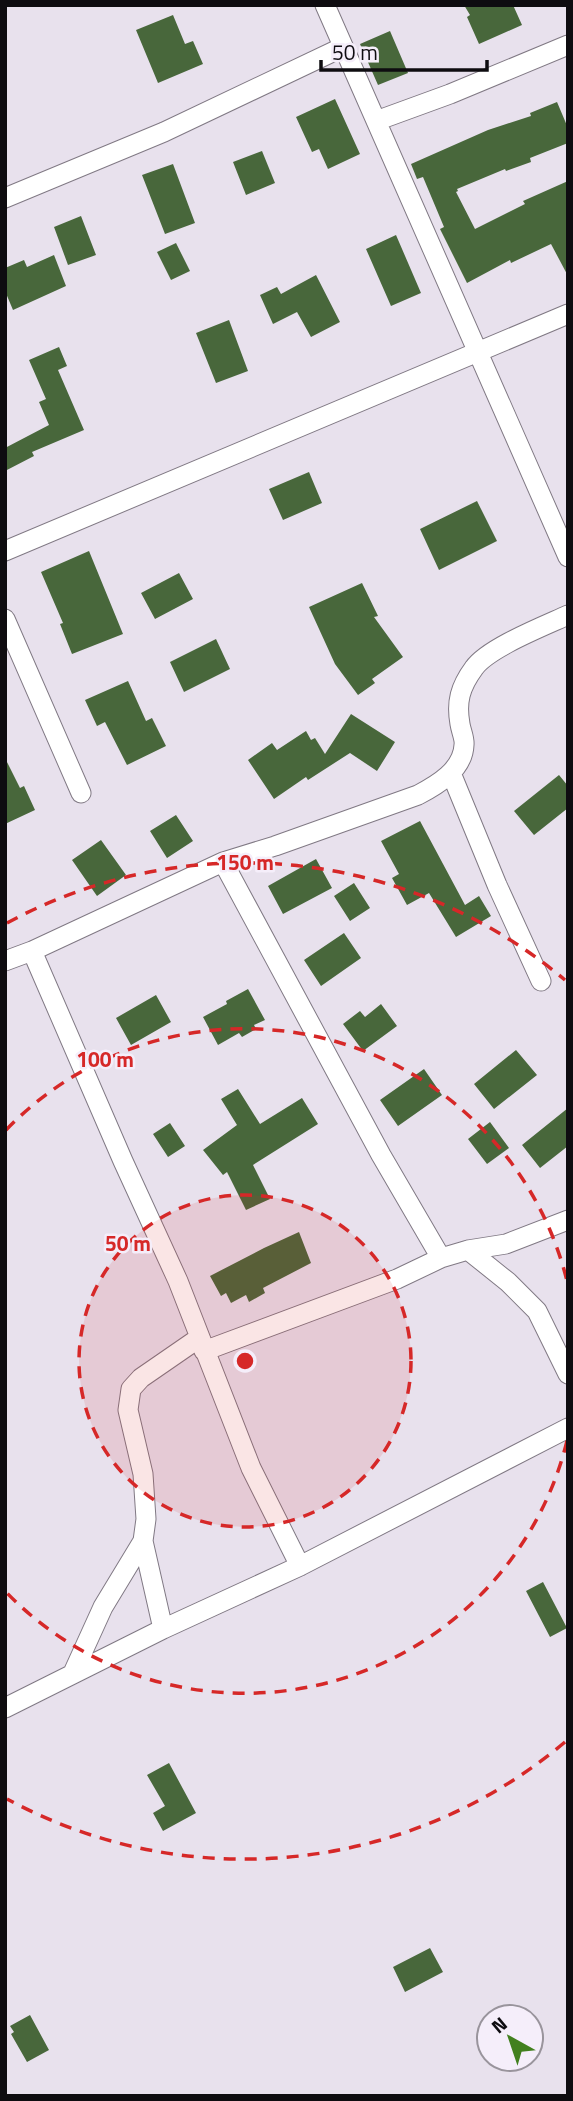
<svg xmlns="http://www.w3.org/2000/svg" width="573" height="2101" viewBox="0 0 573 2101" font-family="'Titillium Web',sans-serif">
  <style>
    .building { fill: #48673b }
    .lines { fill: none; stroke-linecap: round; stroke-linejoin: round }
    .minor-casing { stroke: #807984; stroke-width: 21 }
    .minor { stroke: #fff; stroke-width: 19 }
    .ring { fill: none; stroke: #d62828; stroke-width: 3.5; stroke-dasharray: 12 9 }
    .centre { fill: #d62828; stroke: #f5eefa; stroke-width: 3.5 }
    .ring-label { font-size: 21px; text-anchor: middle; font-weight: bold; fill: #d62828; stroke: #f5eefa; stroke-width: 5; stroke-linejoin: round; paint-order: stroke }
  </style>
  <rect width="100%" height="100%" fill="#e8e1ed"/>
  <path class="building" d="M464,5H513L522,25L479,44L467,17L470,15Z
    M173,15L185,44L193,41L203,64L158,83L136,30Z
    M390,31L408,73L378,85L360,44Z
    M335,99L360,154L328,169L319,149L312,152L296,117Z
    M557,102L568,128V143L530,158L531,162L506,171L505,169L457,189L458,191L456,192L475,229L525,204L523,201L568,181V276L551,244L511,263L510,260L467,283L440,229L444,227L423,177L417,179L411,164L488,130L531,116L530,113Z
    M262,151L275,183L246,195L233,162Z
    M173,164L195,223L165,234L142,175Z
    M81,216L96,255L68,265L54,227Z
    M396,235L421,293L391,306L366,249Z
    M176,243L190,271L171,280L157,252Z
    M54,255L66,286L13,310L5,291V268L24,260L27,267Z
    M316,275L340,322L311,337L297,312L273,324L260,295L277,287L281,294Z
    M229,320L248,371L216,383L196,333Z
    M59,347L67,366L58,370L84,430L32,452L34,456L5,471V448L49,425L39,402L46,399L29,360Z
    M309,472L322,503L283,520L269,489Z
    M477,501L497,541L439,570L420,529Z
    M89,551L123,634L72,654L60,624L63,623L41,572Z
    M179,573L193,599L155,619L141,593Z
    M362,583L378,616L374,617L403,657L372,679L375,683L358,695L335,664L309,607Z
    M216,639L230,669L184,692L170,662Z
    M128,681L146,721L152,718L166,746L127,765L105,722L97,726L85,700Z
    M351,714L395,742L377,771L350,753L308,780L306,777L274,799L248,760L272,743L277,750L306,731L311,740L315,738L325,754Z
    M5,758L20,788L24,786L35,810L5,824Z
    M559,775L568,786V808L534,835L514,811Z
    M176,815L193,841L167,858L150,831Z
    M420,821L465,905L479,896L491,916L456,937L429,893L407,905L392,878L399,874L381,841Z
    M101,840L126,875L97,896L72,860Z
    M316,859L332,888L283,914L268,886Z
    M354,883L370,908L350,921L334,896Z
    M344,933L361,958L321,986L304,960Z
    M248,989L265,1020L254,1025L256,1029L242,1037L239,1033L218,1045L203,1017L227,1004L226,1001Z
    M156,995L171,1022L131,1045L116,1018Z
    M381,1004L397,1026L363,1051L343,1024L360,1011L365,1017Z
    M516,1050L537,1075L494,1109L474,1084Z
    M424,1069L442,1095L398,1126L380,1100Z
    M238,1089L260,1124L302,1098L318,1124L253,1165L270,1199L246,1210L227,1172L223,1175L203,1150L237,1125L221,1099Z
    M568,1108V1146L540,1168L522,1145Z
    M490,1122L509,1148L487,1164L468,1139Z
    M170,1123L185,1146L168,1157L153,1134Z
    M299,1232L311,1263L263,1288L265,1293L249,1302L246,1295L231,1303L226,1293L221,1296L210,1276L264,1248Z
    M543,1582L567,1628L550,1637L526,1591Z
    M169,1763L196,1813L163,1831L153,1813L165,1806L147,1775Z
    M430,1948L443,1972L405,1992L393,1967Z
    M30,2015L49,2050L27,2062L11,2034L14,2032L10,2026Z"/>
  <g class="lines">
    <g class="minor-casing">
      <path id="minor" d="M325,5L568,557
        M376,121L450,94L568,45
        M5,198L164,132L343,47
        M5,551L568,314
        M5,619L81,793
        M451,773L497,885L541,981
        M223,862L381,1155L441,1258L468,1250L506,1244L568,1220
        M32,951L223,862L275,846L418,795C437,785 463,770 464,745C465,739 461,731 460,724C456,702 460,687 474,668C488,648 544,626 568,615
        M5,961L32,951L123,1161L178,1281L251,1468L300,1566
        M468,1250L508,1282L537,1311L568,1374
        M204,1351L397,1279L441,1258
        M163,1629L143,1541L146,1519L143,1474L128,1410L131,1389L141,1378L199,1338
        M73,1673L103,1607L143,1541
        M5,1708L163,1629L300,1566L568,1428"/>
    </g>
    <use href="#minor" class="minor"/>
  </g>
  <circle cx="245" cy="1361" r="166" fill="#d62828" fill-opacity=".12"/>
  <g class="ring">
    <circle cx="245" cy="1361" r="166"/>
    <path d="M567 1441A332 332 0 0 1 6 1592M6 1130A332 332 0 0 1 567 1281"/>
    <path d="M565 1742A498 498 0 0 1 7 1799M7 923A498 498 0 0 1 565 980"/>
  </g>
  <circle cx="245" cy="1361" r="10" class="centre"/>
  <g class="ring-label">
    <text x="245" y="870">150 m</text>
    <text x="105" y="1067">100 m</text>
    <text x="128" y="1251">50 m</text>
  </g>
  <rect width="573" height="2101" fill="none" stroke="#0e0c10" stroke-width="14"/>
  <g transform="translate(510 2038) rotate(320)"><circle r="33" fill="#f5eefa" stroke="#99949c" stroke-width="2"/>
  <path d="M0-5L12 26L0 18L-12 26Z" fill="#42801e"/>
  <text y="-10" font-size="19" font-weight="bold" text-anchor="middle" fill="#0e0c10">N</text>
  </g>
  <path d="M321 60v10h166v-10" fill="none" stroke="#0e0c10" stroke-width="3.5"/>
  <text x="332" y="60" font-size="21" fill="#0e0c10" stroke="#f5eefa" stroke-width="5" paint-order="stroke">50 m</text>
</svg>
